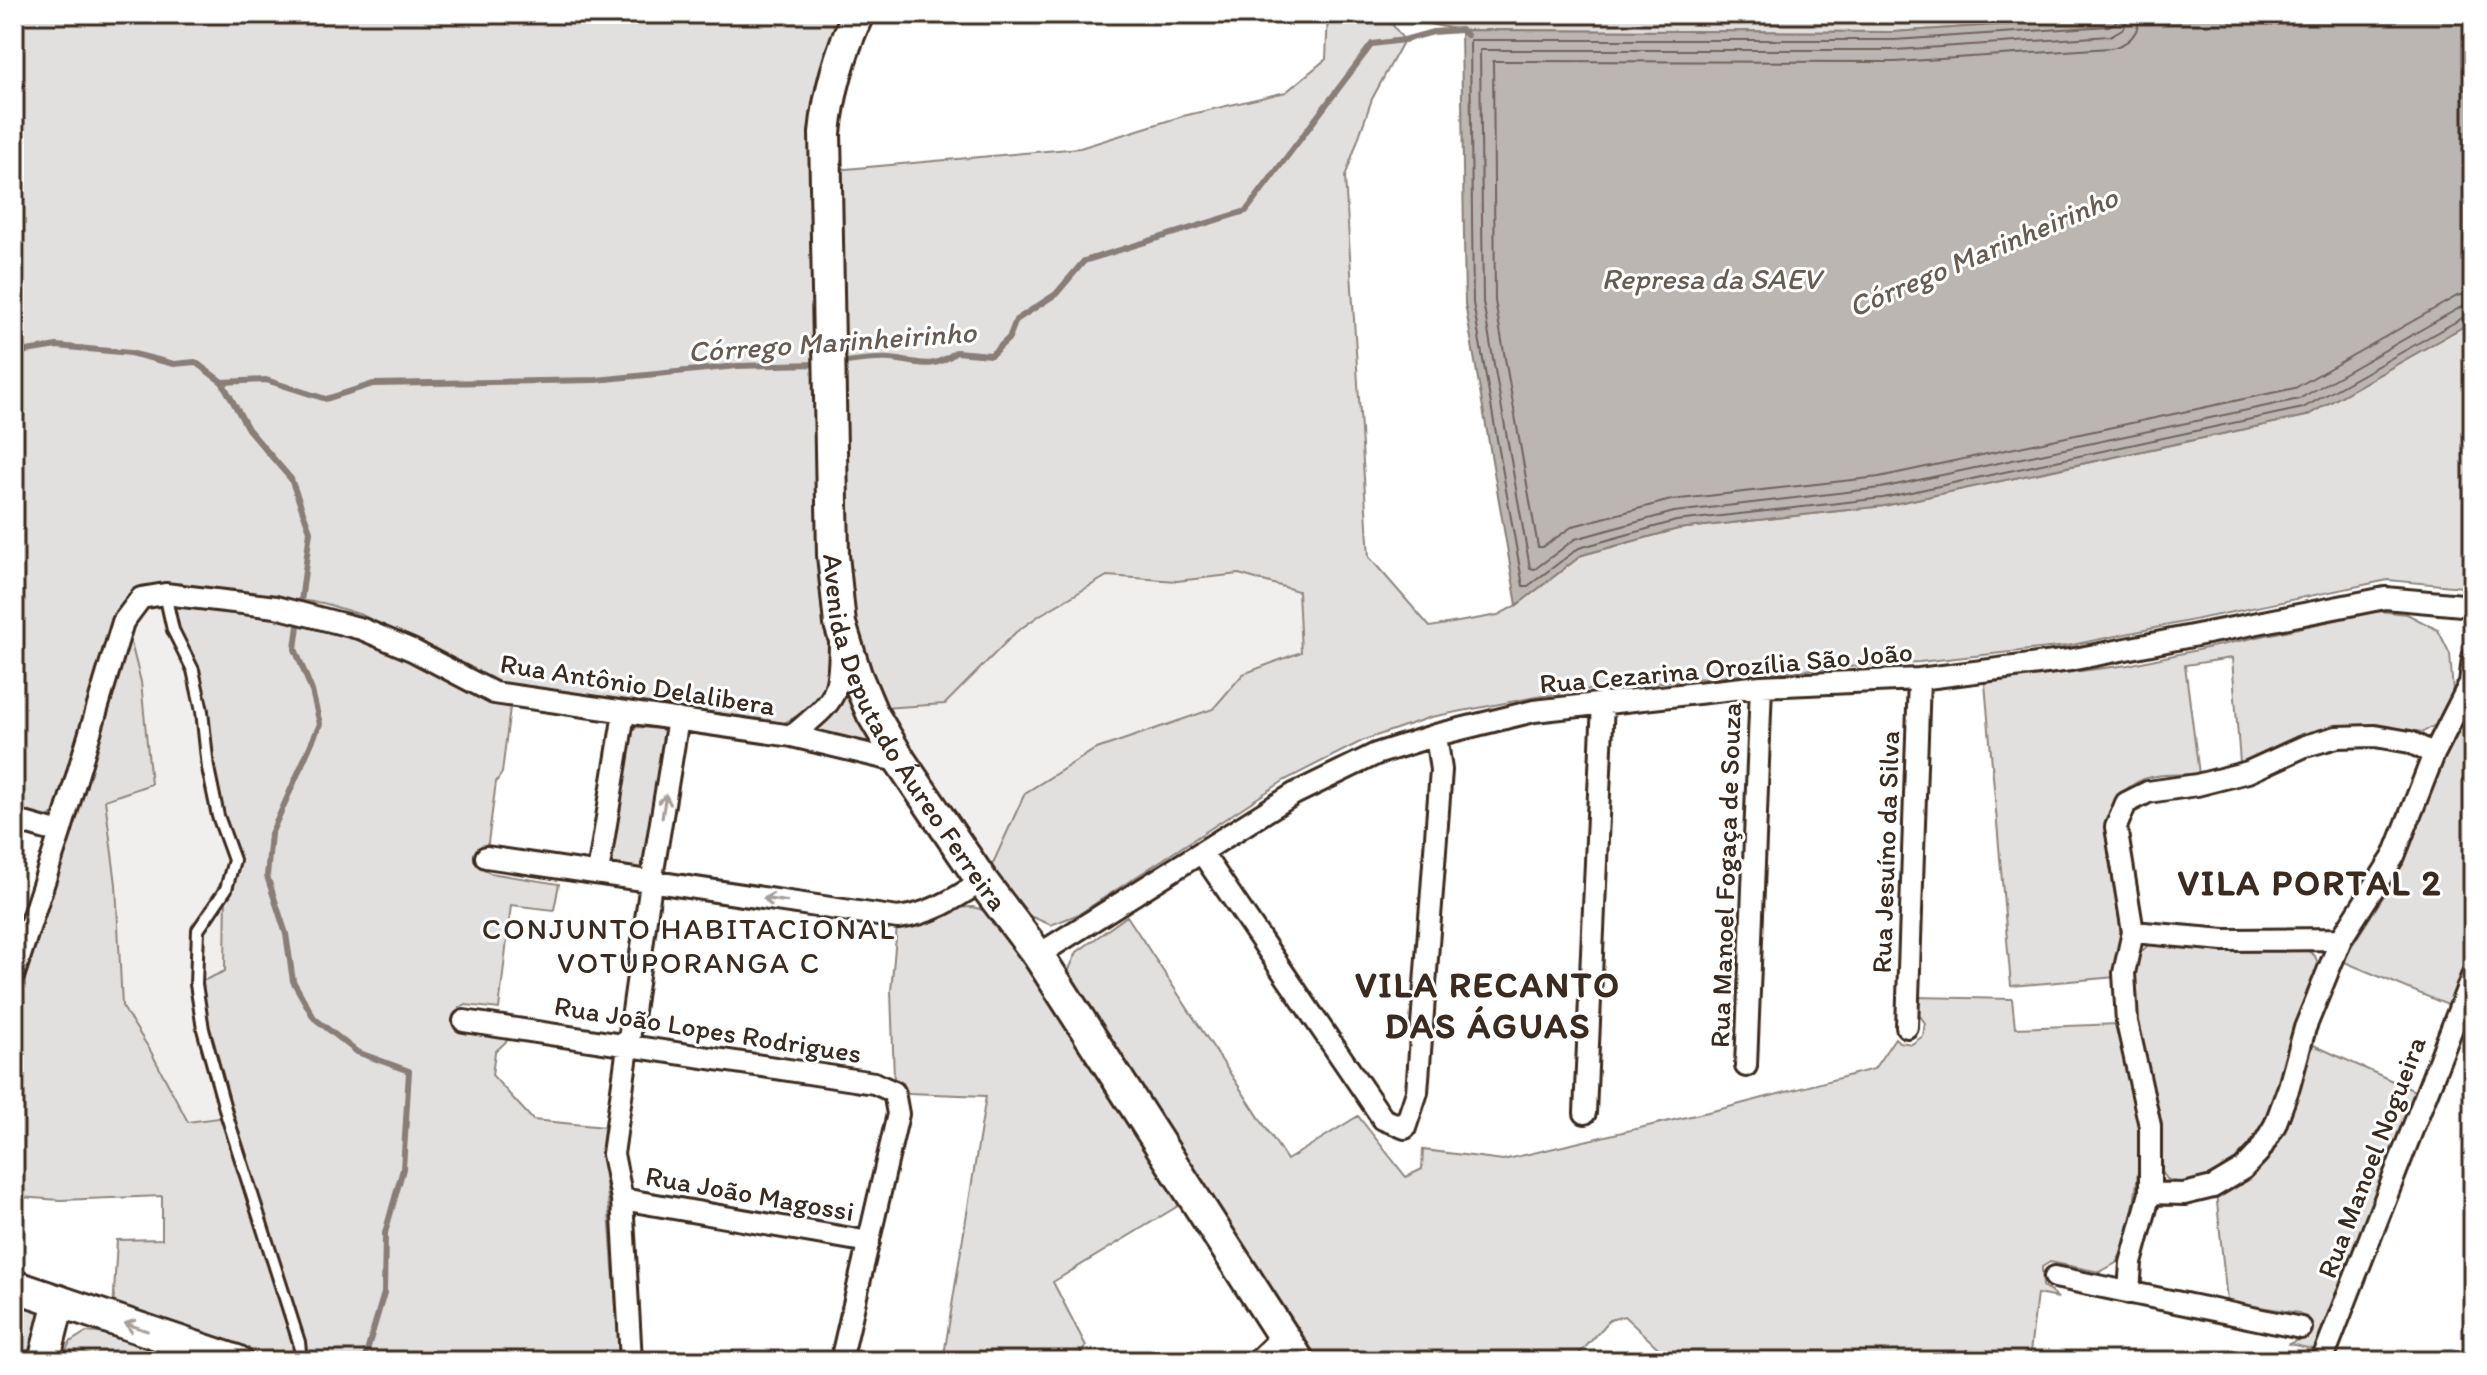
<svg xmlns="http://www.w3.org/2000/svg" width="2487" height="1375" viewBox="0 0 2487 1375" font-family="Itim,sans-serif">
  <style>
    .built { fill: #f1efee }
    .green { fill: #e2e0de; stroke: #8e857e; stroke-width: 2 }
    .water { fill: #bcb6b3; stroke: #887e77; stroke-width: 2 }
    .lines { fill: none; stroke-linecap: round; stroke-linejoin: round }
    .shore { stroke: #6f625a; stroke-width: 2 }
    .stream { stroke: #887e77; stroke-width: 6 }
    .lane-casing { stroke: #3b2a1e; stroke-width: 16 }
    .street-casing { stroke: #3b2a1e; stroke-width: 26 }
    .secondary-casing { stroke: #3b2a1e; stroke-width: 36 }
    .lane { stroke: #fff; stroke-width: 10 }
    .street { stroke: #fff; stroke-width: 20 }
    .secondary { stroke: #fff; stroke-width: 30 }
    .oneway { stroke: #a79f9a }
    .labels { text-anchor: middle; stroke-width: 6; stroke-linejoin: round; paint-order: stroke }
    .street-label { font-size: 28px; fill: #3b2a1e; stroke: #fff }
    .water-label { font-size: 30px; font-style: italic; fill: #685b52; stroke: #fff }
    .neighbourhood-label { font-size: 30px; letter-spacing: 2px; fill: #3b2a1e; stroke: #fff }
    .district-label { font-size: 36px; font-weight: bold; letter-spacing: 2px; fill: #3b2a1e; stroke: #fff }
  </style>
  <rect width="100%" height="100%" fill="#fff"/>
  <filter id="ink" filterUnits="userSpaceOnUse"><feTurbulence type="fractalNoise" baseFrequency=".0125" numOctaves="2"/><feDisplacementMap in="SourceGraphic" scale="16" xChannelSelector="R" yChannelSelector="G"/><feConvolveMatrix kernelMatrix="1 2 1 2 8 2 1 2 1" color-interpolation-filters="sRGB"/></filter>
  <g filter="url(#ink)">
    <path class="built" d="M1239,574L1298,591L1301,652L1243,674L1213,709L1094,750L988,874L882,708L945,704L1016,632L1040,615L1108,576L1177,581Z
      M167,605L193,670L234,860L226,889L227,1116L188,1122L150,1050L122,1006L116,884L105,800L151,783L141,682L128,631L144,611Z"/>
    <path class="green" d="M14,14H848L818,133L813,316L818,364L830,663C822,700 818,706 784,723L496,682L362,615L323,603L196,589L164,583L137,593L57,813L43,818L14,810Z
      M1328,14H2156L1894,32L1461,30L1386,16L1404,40L1372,99L1345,177L1369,557L1430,627L1498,615L1517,605L1582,555L1678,529L1884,506L2306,416L2473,321V588L2388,580L2067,646L1919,662L1760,673L1606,687L1536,697L1431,717L1364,740L1285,780L1079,914L1051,925L1020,912L988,874L1025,793L1094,750L1213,709L1243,674L1301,652L1298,591L1239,574L1177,581L1107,576L1040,615L1016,632L945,704L882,708L849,623L835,170L1080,148L1183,116L1286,92L1326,59Z
      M167,605L275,616L365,641L408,657L490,704L510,707L502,773L496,782L488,843L481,850L479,866L490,873L559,884L554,910L511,905L499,1009L466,1005L459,1008L458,1025L468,1032L511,1037L495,1052L492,1075L533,1120L604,1127L602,1149L608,1199L620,1361H261L113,1311L117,1240L162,1239V1196L60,1200L19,1197L14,1199V1003L128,631L141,682L151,784L105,800L116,884L122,1006L150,1050L188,1122L226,1117L196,984L225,971L226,889L234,860L218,816L202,711Z
      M2378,611L2407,614L2438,630L2450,654L2453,692L2450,708L2437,724L2423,732L2371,726L2332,729L2297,736L2240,763L2232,658L2185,665L2199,774C2183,775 2159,773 2144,779C2082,804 2117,879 2120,928C2122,944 2115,961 2116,977L2011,986L1985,683L2128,665Z
      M847,688L880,751L826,738L817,729L835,712Z
      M2473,697V949L2450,1006L2342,961L2385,894L2404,858L2440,767Z
      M637,727L663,729L667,735L645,867L639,874L614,869L610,863L629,734Z
      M973,907L989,912L1183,1203L1053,1282L1086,1346L1075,1361H943L986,1096L908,1093L903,1083L894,1078L891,991L897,926L952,908Z
      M1127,916L1287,1160L1358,1116L1406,1177L1422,1169L1423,1150L1503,1160L1725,1108L1874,1069L1895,1038L1899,1042L1912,1044L1923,1036L1925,1023L1917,1012L1916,997L2012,999L2015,1028L2118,1024L2143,1127L2135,1198L2126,1245L2116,1263L2100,1272L2050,1262L2042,1267L2043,1286L2058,1298L2037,1294L2029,1361H1987V1352L1966,1350L1961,1361H1888L1876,1358L1873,1361H1670L1669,1358L1624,1316L1610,1320L1573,1361H1313L1066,976L1077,952Z
      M2150,943L2221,952L2304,948L2315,956L2320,970C2310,1002 2300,1033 2289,1065C2267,1133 2255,1164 2181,1185L2167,1179L2159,1168L2134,1017L2129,976L2136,957Z
      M2309,1043L2417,1092L2317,1350L2289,1344L2302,1338L2308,1323L2299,1313L2227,1302L2216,1192L2247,1173Z
      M14,1297L41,1306L46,1320L34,1361H14Z
      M86,1332L109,1334L195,1361H61L70,1342Z"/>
    <path class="water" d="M2156,14H2473V321L2306,416L1884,506L1678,529L1582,555L1517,605L1465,304L1461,30L1894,32Z"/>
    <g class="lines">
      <path class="shore" d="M2118,14L2116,22L2109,26L1894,40H1470L1473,303L1523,586H1528L1579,548L1676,521L1883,498L2303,408L2466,316L2473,315
        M2128,14L2124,28L2110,36L1895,50H1480L1483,302L1530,568L1535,569L1575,539L1674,512L1881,488L2299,399L2461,307L2473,305
        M2140,14C2139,33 2129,45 2110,48L1895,62L1493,61L1495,301L1538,547H1543L1573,526L1671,500L1879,477L2295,388L2457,296L2473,292"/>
      <path class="stream" d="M14,353L57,346L130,353L174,364L195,362L222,382L266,380L326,399L373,384L596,380L737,366L819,364
        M839,363C855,361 873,358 890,359C919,361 930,372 956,352L991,355L1009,338L1016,320L1056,294L1084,261L1246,211L1372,44L1404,40L1433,32L1461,30L1467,35
        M222,382L248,429L291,479L310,531L295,649L312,691L320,724L271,834L267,876L286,934L293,981L314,1018L357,1052L409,1071L403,1169L385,1233L384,1293L364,1361"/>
      <g class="lane-casing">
        <path id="lane" d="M165,594L173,630L193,670L202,711L208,768L218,816L234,860L226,889L198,930L196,984L203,1029L227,1116L299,1342L301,1361"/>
      </g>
      <g class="street-casing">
        <path id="street" d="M792,736C834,700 839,701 840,644
          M14,820L60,833
          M1202,853L1383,1119L1405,1128L1417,1092L1441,770L1436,735
          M486,857L898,918C931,914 955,899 982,881
          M598,873L624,713
          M2133,932L2224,940L2341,939
          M1038,955L1294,794L1376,754L1436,735L1534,711L1761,686L1919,679L2070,660L2385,598L2473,606
          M14,974L60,833L123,622L141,598L165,594L276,607L362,629L412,650L494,693L792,736L901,762
          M464,1021L874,1083L894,1092L898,1114L841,1361
          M1907,1027L1919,679
          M1746,1066L1761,686
          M1585,1113L1603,702
          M2150,1193L2184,1194L2213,1187L2243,1169L2259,1152L2275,1125L2289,1087L2305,1028L2341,939L2394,856L2434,754L2470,683L2473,658
          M622,1199L869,1242
          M2055,1277L2301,1328
          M2129,1293L2131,1263L2150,1193V1126L2127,1022L2124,973L2133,932L2116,827L2126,803L2148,792L2197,785L2248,772L2305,746L2337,737L2375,736L2410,742L2434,754
          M631,1361L622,1199L613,1154L651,883L678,719
          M1257,1361L1282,1337
          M2322,1361L2473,974
          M2471,1361L2473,1357"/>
      </g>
      <g class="secondary-casing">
        <g id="secondary">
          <path id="s1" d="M858,14C841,51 829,92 825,133L833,555L840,624L856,675L872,713L901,762L982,881L1038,955L1299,1361"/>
          <path d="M14,1286L237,1361"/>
          <path d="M44,1361L59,1301"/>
        </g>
      </g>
      <use href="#lane" class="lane"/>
      <use href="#street" class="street"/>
      <use href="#secondary" class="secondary"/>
    </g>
    <defs><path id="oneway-shaft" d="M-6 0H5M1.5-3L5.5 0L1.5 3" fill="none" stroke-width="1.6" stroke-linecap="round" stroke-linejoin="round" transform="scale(2)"/></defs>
    <g class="oneway">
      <use href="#oneway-shaft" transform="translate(664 806) rotate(-81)"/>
      <use href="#oneway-shaft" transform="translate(775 900) rotate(-172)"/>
      <use href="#oneway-shaft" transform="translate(136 1327) rotate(-161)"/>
    </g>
  </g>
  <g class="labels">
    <g class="street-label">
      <text transform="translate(1726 667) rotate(-5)" y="10">Rua Cezarina Orozília São João</text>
      <text transform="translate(638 684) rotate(9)" y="10">Rua Antônio Delalibera</text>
      <text dy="10" stroke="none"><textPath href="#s1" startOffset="744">Avenida Deputado Áureo Ferreira</textPath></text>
      <text transform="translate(1885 852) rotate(-88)" y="10">Rua Jesuíno da Silva</text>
      <text transform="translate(1725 875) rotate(-88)" y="10">Rua Manoel Fogaça de Souza</text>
      <text transform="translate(708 1029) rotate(9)" y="10">Rua João Lopes Rodrigues</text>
      <text transform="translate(2371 1157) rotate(-69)" y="10">Rua Manoel Nogueira</text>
      <text transform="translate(750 1193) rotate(10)" y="10">Rua João Magossi</text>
    </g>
    <g class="water-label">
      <text transform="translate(1983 252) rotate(-23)" y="10">Córrego Marinheirinho</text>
      <text x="1711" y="289">Represa da SAEV</text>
      <text transform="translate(832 342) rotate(-4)" y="10">Córrego Marinheirinho</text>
    </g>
    <g class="neighbourhood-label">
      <text x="689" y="939">CONJUNTO HABITACIONAL<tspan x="689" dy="34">VOTUPORANGA C</tspan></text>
    </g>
    <g class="district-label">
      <text x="2310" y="895">VILA PORTAL 2</text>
      <text x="1488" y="997">VILA RECANTO<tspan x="1488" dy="41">DAS ÁGUAS</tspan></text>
    </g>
  </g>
  <rect width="2487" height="1375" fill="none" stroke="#fff" stroke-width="48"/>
  <rect x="24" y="24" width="2439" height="1327" fill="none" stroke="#3b2a1e" stroke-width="3" filter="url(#ink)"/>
</svg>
